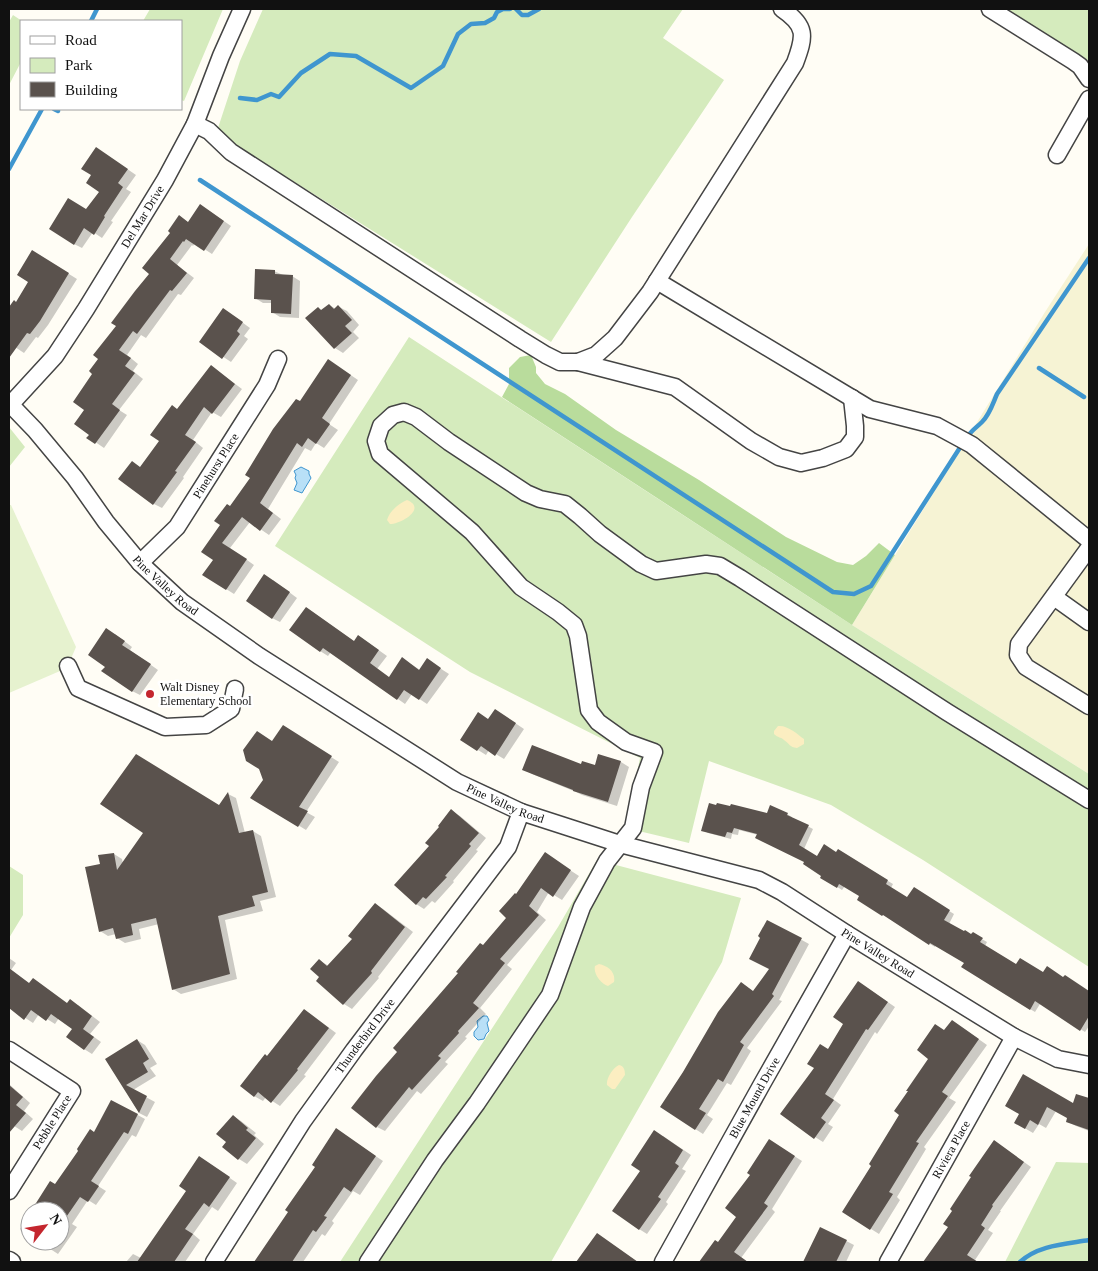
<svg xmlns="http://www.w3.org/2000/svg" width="1098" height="1271" viewBox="0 0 1098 1271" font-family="Georgia,serif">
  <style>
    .farmland { fill: #f6f3d4 }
    .green { fill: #d5ebbd }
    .forest { fill: #b9dc9c }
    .sand { fill: #fbeec1 }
    .pitch { fill: #e6f2cf }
    .water { fill: #b9e0f7; stroke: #3f96cf }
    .shadow { fill: #0003 }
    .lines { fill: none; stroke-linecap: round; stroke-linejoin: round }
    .stream { stroke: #3f96cf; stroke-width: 4.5 }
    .building { fill: #5a524d }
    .minor-casing { stroke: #444; stroke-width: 19 }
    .minor { stroke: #fff; stroke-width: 16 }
    .poi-dot { fill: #c4262e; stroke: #fff; stroke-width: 2 }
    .labels { text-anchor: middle; stroke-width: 5; stroke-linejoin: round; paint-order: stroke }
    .street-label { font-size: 12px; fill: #111; stroke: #fff }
    .poi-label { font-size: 12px; fill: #111; stroke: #fff; text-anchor: start }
  </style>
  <rect width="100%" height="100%" fill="#fffdf5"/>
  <path class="farmland" d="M1089,244V774L852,625L1045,312Z"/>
  <path class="green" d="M150,9H223L184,101L181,100V21H143Z
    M263,9H683L663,38L724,80L632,217L551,342L235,145L218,128L240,61Z
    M1007,9H1089V61Z
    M13,15L22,21H21V62L9,85V22Z
    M409,337L852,625L1089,774V967L923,860L831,805L709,761L689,843L626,828L640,758L470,672L275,546Z
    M9,427L25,447L9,467Z
    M597,860L741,898L722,962L551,1262H340L558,927Z
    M9,866L23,875V915L9,938Z
    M1056,1162L1089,1163V1262H1005Z"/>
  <path class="forest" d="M531,355L536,367V373L545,384L565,394L616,430L699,480L786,537L837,562L853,565L866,556L879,543L895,555L852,625L502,397L509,384V368L520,357Z"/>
  <path class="sand" d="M407,500C427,508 402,524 390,524L387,520C389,512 399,503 407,500Z
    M778,726C788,725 797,734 804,739V744L797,748C789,747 790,744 784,740C781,737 778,738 774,734V731Z
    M599,964C608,966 616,972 614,982L608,986C601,984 593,974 595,966Z
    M619,1065C624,1066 625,1070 625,1075C624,1076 616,1088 615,1089H612L607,1085C606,1078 613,1068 619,1065Z"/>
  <path class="pitch" d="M9,505H11L76,647L67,668L9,693Z"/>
  <path class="water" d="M301,467L309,471V474L311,478L302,493L294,490L297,483L295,478L296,475L294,471Z
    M483,1016H487L489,1020L487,1023L489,1031L486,1034L484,1039L478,1040L474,1036V1032L478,1027L477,1021Z"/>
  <path class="shadow" d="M104,153L136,175L126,189L131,192L111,221L113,222L102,238L93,232L82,248L74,244L87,211L100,191L93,175Z
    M208,210L231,226L212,254L195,243L193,246L192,245L177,265L194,278L181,295L178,294L146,338L141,335L127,355L138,364L133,371L143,379L119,410L127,415L104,448L88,437L90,434L86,410L94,374L100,359L117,326L189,223Z
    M40,256L77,279L48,325L38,338L36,337L24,353L9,343V309L14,302L17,303L30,282Z
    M274,271L283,275L292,276L300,281L299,318L280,317L272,312V303H263L255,298Z
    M329,305L336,309L339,307L347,311L359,325L353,332L359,338L343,353L335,348L318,308L323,311Z
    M232,315L250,328L244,336L248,339L231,362L201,342Z
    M336,365L358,380L329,424L338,430L324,448L316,443L311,451L305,448L268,509L281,519L269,535L250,522L230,548L254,565L234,594L204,575L214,559L221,525L230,507L252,478L300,403Z
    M219,372L242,389L221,417L212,412L193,440L203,448L183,477L184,478L162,508L154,504L132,462L141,468L161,441Z
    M273,580L297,598L280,622L272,618Z
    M307,608L355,642L359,636L387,656L377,669L389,678L411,664L420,670L435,665L449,674L427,704L412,694L405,704L331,652L328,656L320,651Z
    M115,634L132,647L130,650L158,670L140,695L132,691L106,666Z
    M503,715L524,729L504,759L489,750L486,755L478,750L489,721Z
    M291,732L339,762L306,812L315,817L306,830L252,797L264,780L273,742Z
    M621,762L629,767L617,806L582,795L576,792L532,774L524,769L582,766H596Z
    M228,794L236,798L245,833L253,831L261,836L276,897L260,901L263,911L225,920L237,979L181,994L173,989L159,924L139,929L141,939L125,943L117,938L116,934L108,936L100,931L101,866L100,856L114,854L122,859L123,864L219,807Z
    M717,806L768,814H787L792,817V818L813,829L804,849L818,857L836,853L838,851L893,884L891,888L908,899L914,889L954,914L949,924L972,936L973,934L987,942L985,946L1017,965L1044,974L1070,980L1089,992V1026L1085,1032L1040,1004L1035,1012L1030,1009L966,962L936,945L935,947L930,944L888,917L861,896L845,886L842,890L822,877L823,875L806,862L758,835L739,830L738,835L732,834L731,839L708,833L703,830Z
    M452,811L460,816L486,838L476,850L478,851L453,881L454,882L435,903L432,901L424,909L416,904L431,846Z
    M553,859L579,876L562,900L549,892L537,912L546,920L507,965L512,969L480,1008L486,1014L465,1037L467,1038L445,1062L448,1064L421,1094L417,1091L385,1131L377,1127L483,946L508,918L517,896Z
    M375,904L383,909L413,932L378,977L379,978L352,1009L344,1004L321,977L320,961L329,966L354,939Z
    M768,921L809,944L779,1000L782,1001L747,1048L751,1051L731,1085L727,1083L707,1115L713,1119L703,1134L661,1107L741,983L754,992L770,969Z
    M9,958L16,963L11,970L30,984L68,1004L78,1005L100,1022L90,1034L101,1042L92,1054L84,1049L74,1029L59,1018L55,1024L39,1014L33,1023L9,1007Z
    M866,987L895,1007L877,1034L875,1032L833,1099L841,1105L828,1124L833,1127L823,1142L815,1137L828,1050Z
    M304,1010L312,1015L336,1033L304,1075L306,1076L280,1106L266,1097L263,1101L254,1096L268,1057Z
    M960,1026L987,1045L949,1098L956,1102L924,1147L926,1149L897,1197L900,1200L879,1234L844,1212L872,1165L945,1031Z
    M137,1040L145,1045L157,1064L150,1068L156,1076L133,1090L155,1102L147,1117L139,1113L107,1059Z
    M9,1084L30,1103L24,1111L33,1119L22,1131L11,1124L9,1126Z
    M1077,1095L1089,1100V1131L1076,1126L1068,1122L1069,1118L1056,1111L1046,1128L1039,1124L1033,1133L1016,1123L1021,1114L1007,1105H1073Z
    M112,1101L145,1119L136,1137L132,1135L98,1186L106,1191L96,1205L88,1200L72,1224L77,1227L58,1254L38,1241H60V1211H32L56,1185L95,1133Z
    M233,1116L241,1121L256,1133L254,1135L264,1144L247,1164L239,1159L228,1142Z
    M344,1135L383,1161L360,1195L353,1191L332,1221L334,1223L325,1236L322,1234L303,1262H256L289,1212Z
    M663,1136L691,1155L682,1169L686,1171L666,1202L668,1204L647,1234L639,1229Z
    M777,1145L802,1161L772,1209L775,1212L741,1258L747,1262H701L715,1241L719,1243L738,1216Z
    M1003,1147L1031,1167L1000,1211H1001L988,1230L993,1233L975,1260L978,1262H925L950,1227L973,1177Z
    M207,1162L237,1183L218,1211L212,1207L193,1234L200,1240L185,1262H126L133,1254L141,1258Z
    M30,1214V1236L20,1229Z
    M821,1228L854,1245L846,1262H805Z
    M597,1234L636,1261L635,1262H577Z"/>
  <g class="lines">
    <path class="stream" d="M516,9L522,15H528L539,9
      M91,21L97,9
      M240,98L257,100L271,94L279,97L301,73L330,54L356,56L411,88L443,66L458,34L471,24L485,23L494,18L497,12L503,9H510
      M54,109L58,111
      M9,169L42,109
      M200,180L833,592L854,594L871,586L961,446
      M1039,368L1084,397
      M968,436C972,430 977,427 982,422C990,414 993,403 997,394L1089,258
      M1020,1262C1038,1245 1066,1244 1089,1240"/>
  </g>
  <path class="building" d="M96,147L128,169L118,183L123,187L104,216L105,217L94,235L84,228L74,245L49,229L68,198L86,209L99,192L86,183L91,175L81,169Z
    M200,204L224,221L204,251L186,239L184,242L183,241L170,259L187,273L172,291L170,290L137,334L133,331L119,350L131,358L125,366L135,373L112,404L120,410L95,444L86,438L89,435L74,424L84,410L73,402L92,374L89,371L98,359L93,355L116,326L111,323L135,291L149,274L142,268L170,233L168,231L179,215L188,222Z
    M32,250L69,273L40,321L30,334L27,333L9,358V307L14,300L16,302L28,282L17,275Z
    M255,269L275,270V274L293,275L291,314L271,313V300L254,299Z
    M329,304L334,309L338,305L352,320L345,326L352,333L334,349L305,318L318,307L321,310Z
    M223,308L243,322L237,331L240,334L222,359L199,342Z
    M328,359L351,375L322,418L330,424L316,444L308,438L302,447L297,443L260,503L273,513L260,531L242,517L222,543L247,559L226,590L202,575L213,560L201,552L220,525L214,521L227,504L230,506L250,478L245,475L273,429L296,399L300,401Z
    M211,365L235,384L212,414L204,407L185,435L196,442L175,471L177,472L153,505L118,479L132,461L140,467L159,441L150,435L172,405L177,409Z
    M264,574L290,592L272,619L246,601Z
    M306,607L354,641L358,635L379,650L370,663L389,677L402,657L419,670L427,658L441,668L419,700L404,690L397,700L323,648L320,652L289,630Z
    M106,628L125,641L122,645L151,664L132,692L101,671L105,667L88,655Z
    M495,709L516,723L495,756L481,746L477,751L460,740L478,712L488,719Z
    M283,725L332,756L299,807L308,811L298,827L250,798L263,780L259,769L246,761L243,750L257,731L272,741Z
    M532,745L581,764L582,761L595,765L598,754L621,761L608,802L573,791V790L522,770Z
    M136,754L219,805L228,792L239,833L253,830L268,892L252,896L255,906L218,916L230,974L172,990L156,918L131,924L133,935L116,939L113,928L99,932L85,867L100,864L98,855L114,853L117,870L143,833L100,804Z
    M709,803L716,805L717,803L730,806L731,804L767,813L770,805L788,813L787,815L809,825L799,845L817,856L824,844L836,852L838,849L888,880L886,884L907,897L914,887L950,910L944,920L964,931L965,930L971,934L973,932L983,938L980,942L1016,964L1020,958L1043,972L1047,966L1063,977L1065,975L1089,991V1016L1080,1031L1035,1001L1030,1010L961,967L964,963L930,943L929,945L883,915L882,916L857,900L859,896L839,884L837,888L820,878L821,876L803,864L804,862L755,838L757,834L734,828L732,833L727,832L725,837L701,831Z
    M451,809L479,833L469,844L471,846L445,876L447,877L426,899L423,897L416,905L394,885L429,846L425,843L439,827L438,826Z
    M545,852L571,870L553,897L541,888L529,906L539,915L500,959L505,963L473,1003L479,1008L458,1031L459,1033L438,1056L441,1058L412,1090L409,1087L376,1128L351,1108L376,1076L397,1052L393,1048L458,973L456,972L480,943L483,945L506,918L499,911L515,893L516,894Z
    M375,903L405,927L371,971L372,973L343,1005L316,981L319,977L310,969L319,959L327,966L352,939L348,936Z
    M767,920L802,938L772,994L774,996L740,1042L744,1045L723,1082L718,1079L699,1109L706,1113L695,1130L660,1107L683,1072L718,1012L741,982L753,991L769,969L749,959L760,938L758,936Z
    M9,968L29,983L33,978L67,1003L70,999L92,1016L83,1029L94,1037L84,1050L66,1037L72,1029L51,1014L46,1021L31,1010L24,1020L9,1008Z
    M858,981L888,1002L868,1030L866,1029L825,1094L834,1100L821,1118L826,1122L814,1139L780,1114L814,1068L807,1064L820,1044L828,1049L843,1024L833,1017Z
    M304,1009L329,1028L297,1069L298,1070L271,1103L258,1092L254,1097L240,1086L265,1054L267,1056Z
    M952,1020L979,1039L942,1092L948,1096L916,1142L919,1143L889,1192L893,1194L870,1230L842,1212L871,1166L869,1164L899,1115L894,1111L908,1091H906L928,1059L917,1050L935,1024L944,1030Z
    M137,1039L149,1059L143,1063L148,1072L126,1085L147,1096L139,1113L105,1059Z
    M1023,1074L1073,1103L1076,1094L1089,1098V1130L1066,1122L1067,1118L1047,1107L1038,1125L1030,1120L1025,1129L1014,1123L1019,1114L1005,1106Z
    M9,1085L23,1097L16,1105L26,1113L9,1133Z
    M111,1100L138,1114L128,1134L124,1132L91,1181L99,1186L88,1202L80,1197L60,1226V1211H31L50,1181L55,1184L78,1151L77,1149L90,1129L94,1132Z
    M233,1115L248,1128L246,1130L256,1138L238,1160L222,1147L226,1142L216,1134Z
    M336,1128L376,1156L351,1192L344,1187L324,1216L327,1217L316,1232L313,1230L292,1262H254L288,1212L285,1210L315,1167L312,1165Z
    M654,1130L683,1150L675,1163L679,1166L658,1197L661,1199L639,1230L612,1211L640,1171L631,1165Z
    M769,1139L795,1156L764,1203L768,1206L734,1252L748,1262H699L715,1240L718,1242L736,1217L725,1208L750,1175L747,1173Z
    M994,1140L1024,1162L992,1205L993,1206L981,1225L985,1228L967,1255L978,1262H923L948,1227L943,1224L952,1211L950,1209L971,1177L969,1176Z
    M199,1156L230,1177L209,1207L204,1203L185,1229L193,1234L174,1262H137L186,1191L179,1186Z
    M820,1227L847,1240L836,1262H803Z
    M597,1233L638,1262H576Z"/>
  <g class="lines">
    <g class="minor-casing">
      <g id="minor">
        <path d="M990,9L1073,61L1080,66L1089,79"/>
        <path d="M195,124L209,131L231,152L520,339L546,355L560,362H578L596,355L615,338L650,292L795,63C805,36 807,26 782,9"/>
        <path d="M1057,155L1089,99"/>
        <path d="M657,281L870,409L937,426L972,445L1089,540"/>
        <path d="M578,362L675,387L751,441L779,457L801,463L823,458L846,449L855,437V426L852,398"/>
        <path id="s1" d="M9,403L35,430L75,478L106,522L140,563L182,602L259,656L457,782L521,812L620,844L759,880L782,892L847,934L1014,1037L1058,1059L1089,1065"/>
        <path id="s2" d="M10,405L55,356L86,309L165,180L195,124L221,56L242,9"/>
        <path d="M1089,548L1019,644L1018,655L1026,667L1089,706"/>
        <path id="s3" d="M140,563L177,527L267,385L278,359"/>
        <path d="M1054,597L1089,622"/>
        <path d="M68,666L78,688L165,727L206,725L231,709L235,689"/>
        <path d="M9,1050L72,1091L9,1191"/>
        <path d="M9,1260L12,1262"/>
        <path id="s4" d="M214,1262L303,1121L354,1050L508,847L521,812"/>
        <path d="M368,1262L435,1160L477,1103L550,995L582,907L607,861L633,828L641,787L654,752L626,742L598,722L589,710L578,636L574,625L558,612L521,587L472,532L380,454L376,441L381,426L393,415L404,412L416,417L449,442L526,493L540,499L565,504L580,516L600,534L641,564L656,571L706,564L720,566L740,578L947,712L1089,800"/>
        <path id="s5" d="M663,1262L762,1084L847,934"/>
        <path id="s6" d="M888,1262L1014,1037"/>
      </g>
    </g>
    <use href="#minor" class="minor"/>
  </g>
  <circle class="poi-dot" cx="150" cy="694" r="5"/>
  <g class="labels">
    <g class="street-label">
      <text dy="4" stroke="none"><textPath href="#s2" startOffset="231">Del Mar Drive</textPath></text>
      <text dy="4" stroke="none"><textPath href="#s3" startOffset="124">Pinehurst Place</textPath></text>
      <text dy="4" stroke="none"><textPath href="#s1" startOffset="241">Pine Valley Road</textPath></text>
      <text dy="4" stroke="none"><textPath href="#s1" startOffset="646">Pine Valley Road</textPath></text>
      <text dy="4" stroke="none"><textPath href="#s1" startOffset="1051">Pine Valley Road</textPath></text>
      <text dy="4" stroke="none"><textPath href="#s4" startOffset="272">Thunderbird Drive</textPath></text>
      <text dy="4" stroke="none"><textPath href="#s5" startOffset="188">Blue Mound Drive</textPath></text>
      <text transform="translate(52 1122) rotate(-58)" y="4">Pebble Place</text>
      <text dy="4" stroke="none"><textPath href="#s6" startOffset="129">Riviera Place</textPath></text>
    </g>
    <g class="poi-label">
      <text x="160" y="691">Walt Disney<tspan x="160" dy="14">Elementary School</tspan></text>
    </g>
  </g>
  <rect width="1098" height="1271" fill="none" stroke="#111111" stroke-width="20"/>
  <rect x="20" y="20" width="162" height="90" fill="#ffffff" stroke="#a0a0a0"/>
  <rect x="30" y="36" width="25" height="8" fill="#ffffff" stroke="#a0a0a0"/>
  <text x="65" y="45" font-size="15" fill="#111111">Road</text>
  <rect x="30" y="58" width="25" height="15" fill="#d5ebbd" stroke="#a0a0a0"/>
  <text x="65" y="70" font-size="15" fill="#111111">Park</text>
  <rect x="30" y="82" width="25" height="15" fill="#5a524d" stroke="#a0a0a0"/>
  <text x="65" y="95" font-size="15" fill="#111111">Building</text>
  <g transform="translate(45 1226) rotate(59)"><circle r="24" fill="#ffffff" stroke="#a0a0a0"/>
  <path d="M0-4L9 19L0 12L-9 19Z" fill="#c4262e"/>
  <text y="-8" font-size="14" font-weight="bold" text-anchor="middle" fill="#111111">N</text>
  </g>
</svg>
